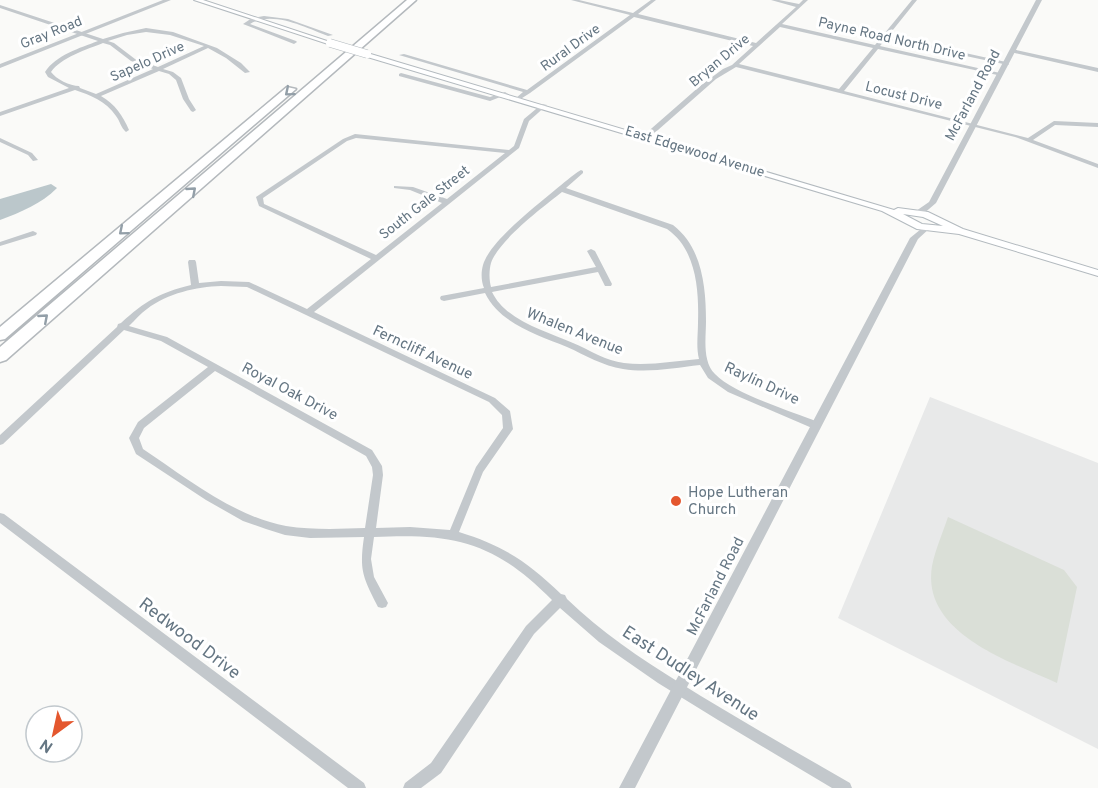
<svg xmlns="http://www.w3.org/2000/svg" width="1098" height="788" viewBox="0 0 1098 788" font-family="Overpass,sans-serif">
  <style>
    .built { fill: #e8e9e9 }
    .green { fill: #dadfd7 }
    .water { fill: #bbc7cb }
    .lines { fill: none; stroke-linecap: round; stroke-linejoin: round }
    .secondary-casing { stroke: #b3babf; stroke-width: 2 }
    .motorway-casing { stroke: #b4b9bd; stroke-width: 3 }
    .minor { fill: #c3c8cc; fill-rule: evenodd }
    .tertiary { fill: #c3c8cc; fill-rule: evenodd }
    .secondary { fill: #fff; fill-rule: evenodd }
    .motorway { fill: #fff; fill-rule: evenodd }
    .secondary-bridge-casing { stroke: #b3babf; stroke-width: 9; stroke-linecap: butt }
    .secondary-bridge { stroke: #fff; stroke-width: 8 }
    .oneway { stroke: #939fa8 }
    .poi-dot { fill: #e4572e; stroke: #fff; stroke-width: 2 }
    .labels { text-anchor: middle; stroke-width: 6; stroke-linejoin: round; paint-order: stroke }
    .far-street-label { font-size: 14px; fill: #657683; stroke: #fff }
    .street-label { font-size: 15px; fill: #657683; stroke: #fff }
    .poi-label { font-size: 15px; fill: #657683; stroke: #fff; text-anchor: start }
    .near-street-label { font-size: 18px; fill: #657683; stroke: #fff }
  </style>
  <rect width="100%" height="100%" fill="#fafaf8"/>
  <path class="built" d="M930,397L1098,463V749L838,618Z"/>
  <path class="green" d="M948,517L1064,570L1077,587L1057,683C1009,661 921,633 932,566C935,550 943,532 948,517Z"/>
  <path class="water" d="M51,184L57,188C41,204 21,212 0,220V199Z"/>
  <g class="lines">
    <g class="secondary-casing">
      <path id="secondary" d="M194,0H203L333,43L328,44Z
        M364,52L894,210L898,208L928,212L963,229L1098,270V276L959,234L917,229L882,211L364,56ZM903,214L923,217L943,226L922,224Z"/>
    </g>
    <g class="motorway-casing">
      <path id="motorway" d="M407,0H416L6,360L0,362V347Z
        M287,87L296,89L5,339L0,340V327Z"/>
    </g>
    <path class="minor" d="M571,0H579L633,13L651,0H656L638,14L756,43L796,7L771,0H779L799,4L803,0H808L782,24L875,45L912,0H917L888,36L1006,62L1009,64L1008,65L886,39L880,46L1000,73L1002,74V76L878,49L844,91L1028,138L1054,121L1098,123V127L1055,125L1033,140L1098,164V168L1015,137L736,67L716,79L658,130L648,137H644V135L700,86L723,69L732,65L753,46L634,17L530,93L519,100L516,98L523,92L399,55L404,54L527,90L630,15ZM780,27L873,48L839,89L739,64Z
      M0,5L103,39L123,33L146,28L173,32L217,48L241,63L250,72L245,73L226,58L208,48L163,69L173,72L181,78L189,99L196,110L193,112L191,111L183,99L176,80L169,74L159,71L101,96C115,104 123,116 129,130L126,132C121,128 120,121 116,116C106,101 90,95 75,90L0,116V112L69,88L48,77L45,72C56,55 80,48 98,41L0,8ZM146,32L170,35L204,46L158,67L135,59L114,43L108,41L127,35ZM103,43L110,45L131,61L153,69L96,94L80,88L79,86C70,86 56,79 51,72C60,58 88,49 103,43Z
      M264,16L288,19L333,35L328,36C306,28 273,10 250,24L296,41L297,42L294,44L243,24L252,18Z
      M1012,49L1098,68V72L1010,52V50Z
      M401,73L490,97L505,92L508,94L490,101L399,76V74Z
      M542,104L547,105L529,121L519,148L314,312L495,398L510,411L513,429L483,472L459,532C504,546 528,562 561,594L565,595L567,599C601,632 640,658 680,683C736,718 793,750 850,783L852,788H832L718,720L658,683L599,642L560,608L534,634L441,773L421,788H403L405,783L431,763L526,626L552,600C494,542 455,533 374,537L371,559L374,577L388,603L386,607L382,608L378,607C363,577 359,571 364,537L310,538L285,535L266,529L243,521L206,500L136,454L129,438L138,422L208,367L161,341L124,330L3,444L0,445V435L117,327L118,324L121,323C145,301 159,293 191,285L188,262L189,260H195L196,262L199,283L221,281L249,282L307,309L371,259L259,206L256,197L343,139L355,134L509,150L514,146L524,119ZM356,138L505,153L447,199L413,187L394,186V188L410,190L442,203L376,255L264,204L263,198L347,141ZM221,286L247,287L489,402L502,415L503,428L476,467L450,530L410,527L376,528L383,475L382,466L372,450L167,337L129,326C135,320 141,313 147,309C168,293 196,287 221,286ZM215,371L366,456L372,467L373,475L365,528C339,529 312,530 286,526C235,517 185,477 143,449L139,438L144,428Z
      M0,138L32,153L38,160L33,161L28,155L0,142Z
      M581,170L583,171V173L566,188L673,225C702,247 706,287 706,321C706,338 702,361 715,374C734,394 791,411 818,422L820,425L818,428H812L728,392L708,378L700,365C675,368 648,373 623,369C603,366 585,355 567,347C538,335 500,324 485,293L444,301L441,300L440,298L441,296L484,288C481,281 481,272 483,265C490,241 536,206 555,190C563,184 572,175 581,170ZM562,192L667,229C696,249 699,289 698,322C698,335 696,347 699,359C674,361 649,366 624,363C606,361 590,350 573,343C546,331 506,321 492,292L598,272L605,286H611L612,284L595,251L591,249L587,251L596,267L491,287C489,280 489,270 491,263C499,240 543,207 562,192Z
      M33,231L37,233L36,235L0,246V242Z
      M0,513L4,514L364,783L366,788H348L0,523Z"/>
    <path class="tertiary" d="M163,0H171L0,68V64Z
      M1036,0H1042L936,203L922,215H916V211L929,202Z
      M926,225L930,228L918,239L635,788H619L910,238Z"/>
    <use href="#secondary" class="secondary"/>
    <use href="#motorway" class="motorway"/>
    <g class="secondary-bridge-casing">
      <path id="secondary-bridge" d="M330,43L367,54"/>
    </g>
    <use href="#secondary-bridge" class="secondary-bridge"/>
  </g>
  <defs><path id="oneway-chevron" d="M-2-3.5L2.5 0L-2 3.5" fill="none" stroke-width="1.6" stroke-linecap="round" stroke-linejoin="round" transform="scale(1.5)"/></defs>
  <g class="oneway">
    <use href="#oneway-chevron" transform="translate(289 92) rotate(140)"/>
    <use href="#oneway-chevron" transform="translate(192 191) rotate(-41)"/>
    <use href="#oneway-chevron" transform="translate(123 231) rotate(140)"/>
    <use href="#oneway-chevron" transform="translate(44 318) rotate(-41)"/>
  </g>
  <circle class="poi-dot" cx="676" cy="501" r="6"/>
  <g class="labels">
    <g class="far-street-label">
      <text transform="translate(51 32) rotate(-22)" y="5">Gray Road</text>
      <text transform="translate(892 38) rotate(13)" y="5">Payne Road North Drive</text>
      <text transform="translate(570 47) rotate(-36)" y="5">Rural Drive</text>
      <text transform="translate(719 60) rotate(-40)" y="5">Bryan Drive</text>
      <text transform="translate(147 61) rotate(-24)" y="5">Sapelo Drive</text>
      <text transform="translate(904 95) rotate(14)" y="5">Locust Drive</text>
      <text transform="translate(972 95) rotate(-62)" y="5">McFarland Road</text>
      <text transform="translate(695 151) rotate(17)" y="5">East Edgewood Avenue</text>
      <text transform="translate(424 202) rotate(-38)" y="5">South Gale Street</text>
    </g>
    <g class="street-label">
      <text transform="translate(575 331) rotate(22)" y="5">Whalen Avenue</text>
      <text transform="translate(423 352) rotate(25)" y="5">Ferncliff Avenue</text>
      <text transform="translate(762 383) rotate(25)" y="5">Raylin Drive</text>
      <text transform="translate(290 391) rotate(28)" y="5">Royal Oak Drive</text>
      <text transform="translate(715 586) rotate(-63)" y="5">McFarland Road</text>
    </g>
    <g class="poi-label">
      <text x="688" y="497">Hope Lutheran<tspan x="688" dy="17">Church</tspan></text>
    </g>
    <g class="near-street-label">
      <text transform="translate(190 638) rotate(37)" y="6">Redwood Drive</text>
      <text transform="translate(691 673) rotate(33)" y="6">East Dudley Avenue</text>
    </g>
  </g>
  <g transform="translate(54 734) rotate(213)"><circle r="28" fill="#ffffff" stroke="#c1c8cd" stroke-width="1.5"/>
  <path d="M0-4.5L10 22L0 15L-10 22Z" fill="#e4572e"/>
  <text y="-9" font-size="16" font-weight="bold" text-anchor="middle" fill="#657683">N</text>
  </g>
</svg>
